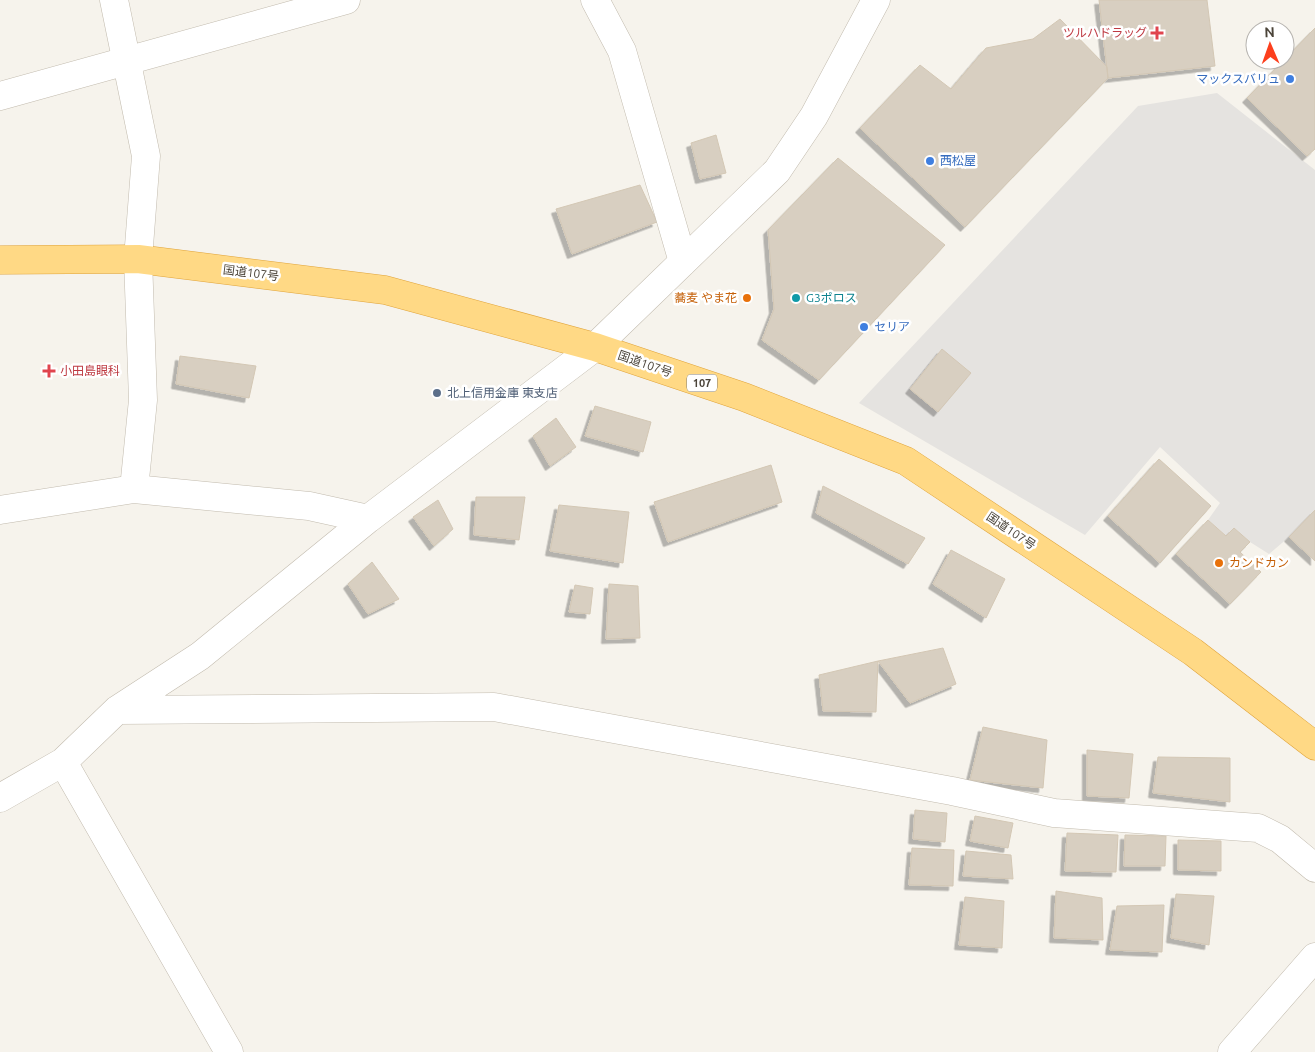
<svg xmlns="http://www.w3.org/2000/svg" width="1315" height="1052" viewBox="0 0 1315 1052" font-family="Ubuntu,'Noto Sans JP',sans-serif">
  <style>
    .parking { fill: #e5e3e0 }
    .building { fill: #d8cfc1; stroke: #d3c7b4; filter: url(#shadow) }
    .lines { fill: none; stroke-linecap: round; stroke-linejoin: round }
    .minor-casing { stroke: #c2bbae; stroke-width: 29 }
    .tertiary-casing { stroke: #c2bbae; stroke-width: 29 }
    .trunk-casing { stroke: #e0a43c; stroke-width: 29 }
    .minor { stroke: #fff; stroke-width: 28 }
    .tertiary { stroke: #fff; stroke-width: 28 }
    .trunk { stroke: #ffd985; stroke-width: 28 }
    .health-dot { fill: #e0444e; stroke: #fff; stroke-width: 2 }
    .shop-dot { fill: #3f7fe0; stroke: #fff; stroke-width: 2 }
    .food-dot { fill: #e8710a; stroke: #fff; stroke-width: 2 }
    .culture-dot { fill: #0f9aa8; stroke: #fff; stroke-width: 2 }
    .service-dot { fill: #5c6f8a; stroke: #fff; stroke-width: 2 }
    .labels { text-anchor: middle; stroke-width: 5; stroke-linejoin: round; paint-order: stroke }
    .shield { fill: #fff; stroke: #817c74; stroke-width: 1 }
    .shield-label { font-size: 11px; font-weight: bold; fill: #4b4439 }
    .health-label { font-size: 12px; fill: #be3a42; stroke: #fff; text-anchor: end }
    .shop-label { font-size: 12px; fill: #366cbe; stroke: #fff; text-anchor: start }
    .street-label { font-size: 12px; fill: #4b4439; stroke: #fff }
    .food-label { font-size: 12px; fill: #c56008; stroke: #fff; text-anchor: end }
    .culture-label { font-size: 12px; fill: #0d838f; stroke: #fff; text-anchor: start }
    .service-label { font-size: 12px; fill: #4e5e75; stroke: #fff; text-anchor: start }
  </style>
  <defs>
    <filter id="shadow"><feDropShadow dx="-4.5" dy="4.5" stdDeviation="0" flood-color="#0004"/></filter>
  </defs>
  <rect width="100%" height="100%" fill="#f6f3ec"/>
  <path class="parking" d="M1217,93L1315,170V510L1289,537L1269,554L1250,542L1234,528L1226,536L1208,520L1220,503L1160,447L1085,535L859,403L1138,106Z"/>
  <path class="building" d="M1099,0H1207L1215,66L1108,78Z
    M1060,19L1107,67L1108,78L965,227L860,128L920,65L951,89L986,48L1033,39Z
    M1315,28V149L1307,156L1247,98Z
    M716,135L726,173L700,179L691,143Z
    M838,158L945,245L819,380L762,340L774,309L768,230Z
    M640,185L657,222L572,254L556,209Z
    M942,349L971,373L938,412L910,389Z
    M180,356L256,366L249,398L176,384Z
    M595,406L651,422L643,452L585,436Z
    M556,418L576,447L550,466L533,436Z
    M1159,459L1211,506L1160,563L1108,516Z
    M771,465L782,502L668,542L654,502Z
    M823,486L925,538L908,564L816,513Z
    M476,497H525L519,540L474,535Z
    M438,500L453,529L434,546L413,517Z
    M559,505L629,512L623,563L550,551Z
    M1315,510V561L1289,537Z
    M1208,520L1226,536L1234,528L1250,542L1240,552L1261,572L1230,604L1176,554Z
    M951,550L1005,579L986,618L933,584Z
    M372,562L399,599L368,614L348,584Z
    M609,584L638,586L640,638L606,639Z
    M575,585L593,588L590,614L569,612Z
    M943,648L956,684L910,703L878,661Z
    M878,661L876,712L823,711L819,675Z
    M983,727L1047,740L1043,788L970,780Z
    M1087,750L1133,754L1129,798L1087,796Z
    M1158,757L1230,758V802L1153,793Z
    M915,810L947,813L945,842L913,839Z
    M975,816L1013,823L1008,848L970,841Z
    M1067,833L1118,835L1116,872L1065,871Z
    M1125,835L1166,836L1165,866H1124Z
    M1178,840L1221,841V871L1178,870Z
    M912,848L954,850L953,886L909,885Z
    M966,851L1011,855L1013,879L963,876Z
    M1056,891L1102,898L1103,940L1054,938Z
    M1176,894L1214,896L1209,945L1171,938Z
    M965,897L1004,901L1002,948L959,945Z
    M1164,905L1162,952L1110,950L1117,906Z"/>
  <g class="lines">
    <g class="minor-casing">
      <path id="minor" d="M114,0L146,156L138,259L143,400L134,489
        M595,0L622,51L683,262
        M0,96L346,0
        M0,510L134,489L309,506L368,519
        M117,710L494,707L952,791L1054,813L1258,828L1280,839L1315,868
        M63,762L229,1052
        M0,798L63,762L117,710L200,656L368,519L595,347L777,171L814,116L876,0"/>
    </g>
    <g class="tertiary-casing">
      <path id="tertiary" d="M1232,1052L1315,957"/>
    </g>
    <g class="trunk-casing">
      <path id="trunk" d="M0,260L138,259L385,290L595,347L744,397L906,461L1193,652L1315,746"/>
    </g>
    <use href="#minor" class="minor"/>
    <use href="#tertiary" class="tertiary"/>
    <use href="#trunk" class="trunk"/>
  </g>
  <g class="health-dot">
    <path d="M1154.5 25.5h5v5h5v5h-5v5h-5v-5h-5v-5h5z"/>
    <path d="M46.5 363.5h5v5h5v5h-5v5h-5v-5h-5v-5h5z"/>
  </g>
  <g class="shop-dot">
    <circle cx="1290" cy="79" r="5"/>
    <circle cx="930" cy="161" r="5"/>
    <circle cx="864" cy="327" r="5"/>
  </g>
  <g class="food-dot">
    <circle cx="747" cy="298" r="5"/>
    <circle cx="1219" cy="563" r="5"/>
  </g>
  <circle class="culture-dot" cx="796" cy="298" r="5"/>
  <circle class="service-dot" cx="437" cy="393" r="5"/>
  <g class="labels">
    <rect class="shield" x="687" y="374.5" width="30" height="17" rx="4"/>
    <g class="shield-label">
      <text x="702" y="387">107</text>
    </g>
    <g class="health-label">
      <text x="1147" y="37">ツルハドラッグ</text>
      <text x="60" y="375" text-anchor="start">小田島眼科</text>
    </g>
    <g class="shop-label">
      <text x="1280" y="83" text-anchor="end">マックスバリュ</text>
      <text x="940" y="165">西松屋</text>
      <text x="874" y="331">セリア</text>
    </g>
    <g class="street-label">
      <text transform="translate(251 273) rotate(7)" y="4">国道107号</text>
      <text transform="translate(645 364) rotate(19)" y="4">国道107号</text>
      <text transform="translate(1011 531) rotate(34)" y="4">国道107号</text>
    </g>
    <g class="food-label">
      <text x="737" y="302">蕎麦 やま花</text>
      <text x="1229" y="567" text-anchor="start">カンドカン</text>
    </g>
    <g class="culture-label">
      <text x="806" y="302">G3ポロス</text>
    </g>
    <g class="service-label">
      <text x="447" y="397">北上信用金庫 東支店</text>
    </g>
  </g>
  <g transform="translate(1270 45) rotate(358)"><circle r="24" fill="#ffffff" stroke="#b7b4b0"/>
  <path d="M0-4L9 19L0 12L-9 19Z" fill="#fc3f1d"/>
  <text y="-8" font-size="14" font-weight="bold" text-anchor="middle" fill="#4b4439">N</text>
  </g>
</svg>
